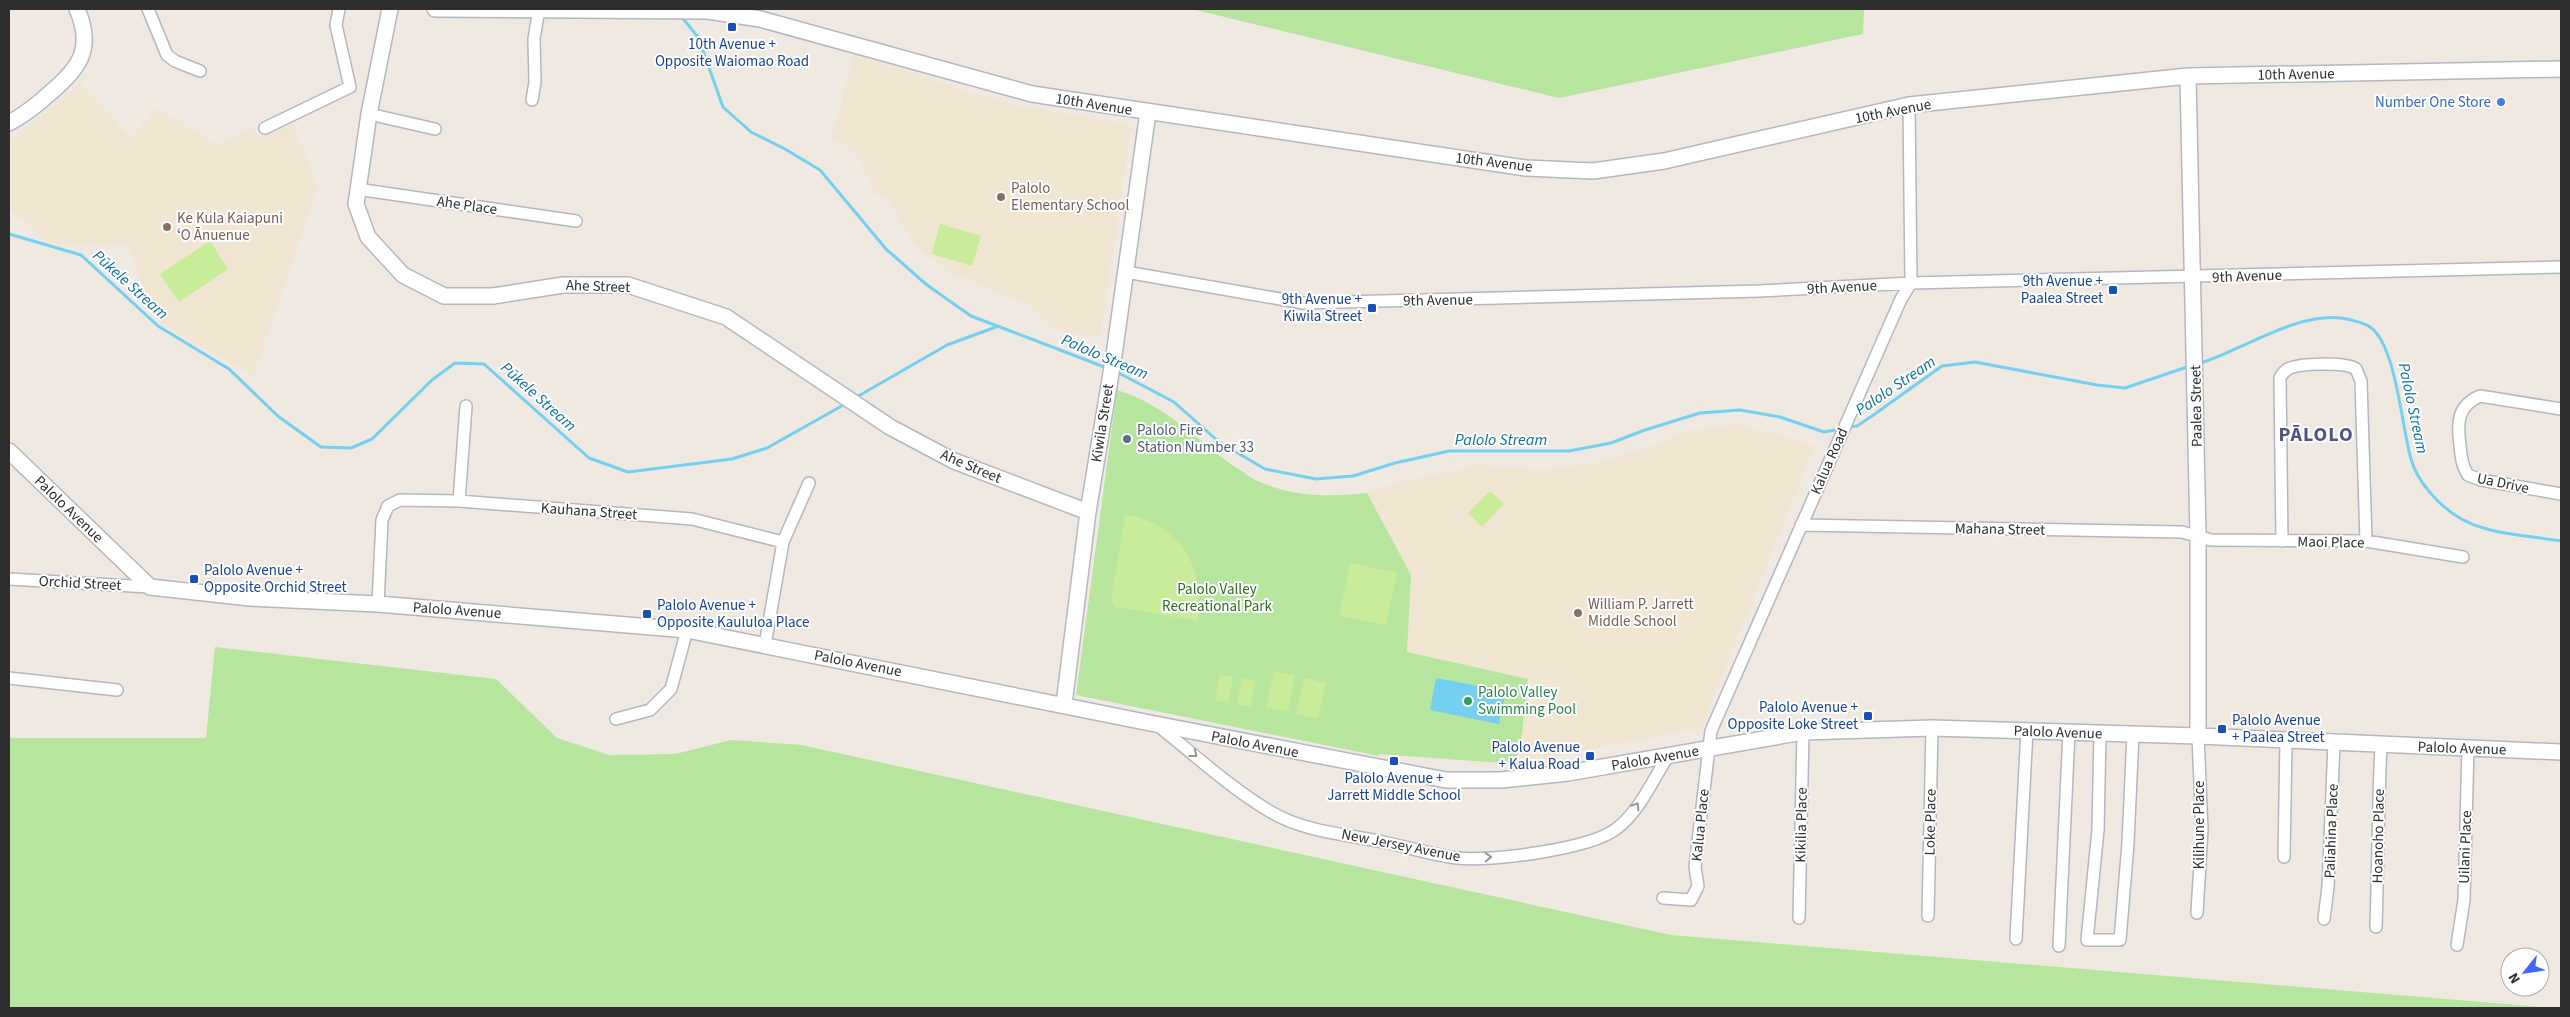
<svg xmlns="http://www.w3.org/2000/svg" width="2570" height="1017" viewBox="0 0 2570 1017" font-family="'Source Sans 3',sans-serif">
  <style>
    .education { fill: #f0e6d1 }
    .green { fill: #b6e59e }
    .pitch { fill: #c9ec9a }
    .water { fill: #75cff0 }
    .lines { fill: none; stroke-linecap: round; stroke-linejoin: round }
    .stream { stroke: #75cff0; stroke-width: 3 }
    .street-casing { stroke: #b4b7c1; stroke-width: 14 }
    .secondary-casing { stroke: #b4b7c1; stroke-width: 18 }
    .street { stroke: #fff; stroke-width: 11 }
    .secondary { stroke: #fff; stroke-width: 15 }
    .oneway { stroke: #969696 }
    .transit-dot { fill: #1a4fb4; stroke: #fff; stroke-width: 2 }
    .shop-dot { fill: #3f7fe0; stroke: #fff; stroke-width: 2 }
    .education-dot { fill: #8d6e63; stroke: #fff; stroke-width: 2 }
    .service-dot { fill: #5c6f8a; stroke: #fff; stroke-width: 2 }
    .leisure-dot { fill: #2e9e5b; stroke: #fff; stroke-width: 2 }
    .labels { text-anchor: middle; stroke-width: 4; stroke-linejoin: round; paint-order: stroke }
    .transit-label { font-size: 15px; fill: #164399; stroke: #fff; text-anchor: end }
    .street-label { font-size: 15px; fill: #2e2e2e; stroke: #fff }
    .shop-label { font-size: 15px; fill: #366cbe; stroke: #fff; text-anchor: end }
    .education-label { font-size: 15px; fill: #785e54; stroke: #fff; text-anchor: start }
    .service-label { font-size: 15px; fill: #4e5e75; stroke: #fff; text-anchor: start }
    .park-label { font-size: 15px; fill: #2c6e1b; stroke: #fff }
    .leisure-label { font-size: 15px; fill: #27864d; stroke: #fff; text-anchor: start }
    .water-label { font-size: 16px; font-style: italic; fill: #0d6fa3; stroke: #fff }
    .district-label { font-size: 20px; font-weight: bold; letter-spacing: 1px; fill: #4d5680; stroke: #fff }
  </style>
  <rect width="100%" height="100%" fill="#efe9e1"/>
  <path class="education" d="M854,55L1005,103L1132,125L1100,337L1056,330L1030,305L952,273L927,256L909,236L886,197L876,196L857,155L832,137Z
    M80,81L130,138L156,107L219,145L252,127L257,137L293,124L318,187L253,376L156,320L127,245L51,244L9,210V140L16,137L64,99Z
    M1741,424L1815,446L1701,728L1515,764L1521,741L1528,679L1407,652L1411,575L1367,493L1401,482L1478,465L1541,470L1597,463L1653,446L1685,431Z"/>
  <path class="green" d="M1192,9H1864L1863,34L1559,98Z
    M1117,390C1166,405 1195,439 1235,467C1243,471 1250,478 1258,481C1292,497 1330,497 1367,493L1411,575L1407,652L1528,679L1521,741L1515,764L1379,754V756L1076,695Z
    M215,647L496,679L557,738L609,755L675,754L731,740L801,745L1671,935L2554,1008H9V738H206Z"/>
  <path class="pitch" d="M940,224L981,236L972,266L932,254Z
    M210,241L228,269L179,302L160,274Z
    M1490,491L1504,504L1482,527L1468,513Z
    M1125,515C1183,524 1204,567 1198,621L1116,607L1111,600Z
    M1350,563L1397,573L1386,625L1339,616Z
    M1274,671L1295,676L1288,712L1266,708Z
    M1220,674L1233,677L1228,703L1215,700Z
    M1242,678L1256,681L1250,707L1237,704Z
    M1304,678L1326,683L1318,719L1296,714Z"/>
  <path class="water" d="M1436,678L1506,691L1499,724L1430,710Z"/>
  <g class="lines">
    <path class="stream" d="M680,15L698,37L723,107L751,132L785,149L820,170L886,249L927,285L971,316L1107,368
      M9,234L81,255L158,326L229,369L279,417L321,447L351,448L372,439L432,380L455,363L484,364L589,458L628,472L732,459L767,448L847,403
      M2198,364C2243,350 2294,313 2341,318C2349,319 2364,323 2370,327C2396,344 2402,429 2411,459C2417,481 2437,503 2455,515C2484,535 2527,535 2561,541
      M1115,371L1174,402L1219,442L1265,469L1316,479L1353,476L1395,463L1449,451H1569L1611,443L1645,430L1700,413L1740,410L1780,417L1824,432L1840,429
      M855,398L947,345L996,327
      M1849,427L1857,426L1872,416L1942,366L1975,362L2097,385L2125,388L2190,366"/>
    <g class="street-casing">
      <path id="street" d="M148,9L167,55L175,61L200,71
        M532,100L535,82L534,39L539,9
        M369,114L435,129
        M265,128L350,87L336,25L339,9
        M357,189L576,221
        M1126,272L1303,303L1759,291L1911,283L2561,267
        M2561,409L2480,396C2457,406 2457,423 2460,445C2461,456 2462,466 2468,475L2481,480L2561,494
        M459,501L466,406
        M1801,525L2182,532L2211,540L2366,541L2463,557
        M2282,541L2280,378C2282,374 2284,371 2288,369C2299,363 2345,362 2356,369L2361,381L2366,541
        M783,542L809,483
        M9,579L150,587
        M378,604L382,520L388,506L400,500L459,501L692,519L783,542L765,645
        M9,678L117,690
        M616,719L650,710L671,689L687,630
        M1157,725C1194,754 1230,788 1271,812C1305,832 1345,834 1383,842C1408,847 1432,855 1457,858C1490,862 1590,849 1616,829C1639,812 1653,780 1668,756
        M2100,733L2098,830L2087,940H2120L2128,843L2133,734
        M2284,857L2286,740
        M1663,898L1691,900L1698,886L1695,867L1711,731L1901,299L1911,283L1909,105
        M2197,913L2202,830L2198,736
        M1928,916L1932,728
        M1799,918L1803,732
        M2324,919L2328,887L2334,743
        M2376,927C2378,867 2378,806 2381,745
        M2016,939L2027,730
        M2457,945L2464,900L2468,748
        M2059,946L2069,732"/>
    </g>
    <g class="secondary-casing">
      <path id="secondary" d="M390,9L369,114L356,204L368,237L403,275L444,296H493L563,285H628L726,317L890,427L954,461L1088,512
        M435,9L708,11L760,19L1032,94L1526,168L1593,171L1664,161L1909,105L2188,76L2561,69
        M2188,76L2198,536V736
        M9,123C24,115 37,105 50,93C80,68 94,48 77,9
        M9,451L150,587L250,598L378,604L687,630L1155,724L1446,780H1501L1568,773L1803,732L1932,728L2198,736L2561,752
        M1064,704L1088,512L1114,355L1148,112"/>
    </g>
    <use href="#street" class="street"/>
    <use href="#secondary" class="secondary"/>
  </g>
  <defs><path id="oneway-chevron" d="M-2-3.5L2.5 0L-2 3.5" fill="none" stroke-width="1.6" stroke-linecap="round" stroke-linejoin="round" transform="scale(1.25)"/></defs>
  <g class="oneway">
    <use href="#oneway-chevron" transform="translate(1194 754) rotate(38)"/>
    <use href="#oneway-chevron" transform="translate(1636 806) rotate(-58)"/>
    <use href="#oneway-chevron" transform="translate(1488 857) rotate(-2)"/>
  </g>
  <g class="transit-dot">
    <rect x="727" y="22" width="10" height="10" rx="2.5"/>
    <rect x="2108" y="285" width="10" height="10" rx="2.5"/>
    <rect x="1367" y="303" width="10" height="10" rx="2.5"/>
    <rect x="189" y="574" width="10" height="10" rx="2.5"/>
    <rect x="642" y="609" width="10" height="10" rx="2.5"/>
    <rect x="1863" y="711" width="10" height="10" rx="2.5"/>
    <rect x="2217" y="724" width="10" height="10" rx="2.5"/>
    <rect x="1585" y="751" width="10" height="10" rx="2.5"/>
    <rect x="1389" y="756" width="10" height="10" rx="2.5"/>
  </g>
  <circle class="shop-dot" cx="2501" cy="102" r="5"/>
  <g class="education-dot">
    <circle cx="1001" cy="197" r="5"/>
    <circle cx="167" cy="227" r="5"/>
    <circle cx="1578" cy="613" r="5"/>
  </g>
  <circle class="service-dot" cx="1127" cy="439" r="5"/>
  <circle class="leisure-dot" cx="1468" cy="701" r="5"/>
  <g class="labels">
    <g class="transit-label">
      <text x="732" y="49" text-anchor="middle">10th Avenue +<tspan x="732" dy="17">Opposite Waiomao Road</tspan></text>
      <text x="2103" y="286">9th Avenue +<tspan x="2103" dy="17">Paalea Street</tspan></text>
      <text x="1362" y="304">9th Avenue +<tspan x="1362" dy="17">Kiwila Street</tspan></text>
      <text x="204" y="575" text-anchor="start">Palolo Avenue +<tspan x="204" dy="17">Opposite Orchid Street</tspan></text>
      <text x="657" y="610" text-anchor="start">Palolo Avenue +<tspan x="657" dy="17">Opposite Kaululoa Place</tspan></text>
      <text x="1858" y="712">Palolo Avenue +<tspan x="1858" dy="17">Opposite Loke Street</tspan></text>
      <text x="2232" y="725" text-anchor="start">Palolo Avenue<tspan x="2232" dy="17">+ Paalea Street</tspan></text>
      <text x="1580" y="752">Palolo Avenue<tspan x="1580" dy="17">+ Kalua Road</tspan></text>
      <text x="1394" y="783" text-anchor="middle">Palolo Avenue +<tspan x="1394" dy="17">Jarrett Middle School</tspan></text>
    </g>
    <g class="street-label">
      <text transform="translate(2296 74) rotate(-1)" y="5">10th Avenue</text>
      <text transform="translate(1094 104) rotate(9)" y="5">10th Avenue</text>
      <text transform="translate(1893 111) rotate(-11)" y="5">10th Avenue</text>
      <text transform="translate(1494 162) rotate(7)" y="5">10th Avenue</text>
      <text transform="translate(467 205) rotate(8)" y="5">Ahe Place</text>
      <text transform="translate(2247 276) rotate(-2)" y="5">9th Avenue</text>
      <text transform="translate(598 286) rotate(2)" y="5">Ahe Street</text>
      <text transform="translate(1842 287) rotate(-3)" y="5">9th Avenue</text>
      <text transform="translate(1438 300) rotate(-1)" y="5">9th Avenue</text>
      <text transform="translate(2196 406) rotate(-91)" y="5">Paalea Street</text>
      <text transform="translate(1102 423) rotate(-81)" y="5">Kiwila Street</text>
      <text transform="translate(1829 461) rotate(-66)" y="5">Kalua Road</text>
      <text transform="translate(971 466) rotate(23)" y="5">Ahe Street</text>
      <text transform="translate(2503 483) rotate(12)" y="5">Ua Drive</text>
      <text transform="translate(69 509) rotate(44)" y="5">Palolo Avenue</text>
      <text transform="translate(589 511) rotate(4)" y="5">Kauhana Street</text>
      <text transform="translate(2000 529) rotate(1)" y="5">Mahana Street</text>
      <text transform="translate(2331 542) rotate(1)" y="5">Maoi Place</text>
      <text transform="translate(80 583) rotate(3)" y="5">Orchid Street</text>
      <text transform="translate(457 610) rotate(4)" y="5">Palolo Avenue</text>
      <text transform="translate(858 663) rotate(11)" y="5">Palolo Avenue</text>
      <text transform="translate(2058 732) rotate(2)" y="5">Palolo Avenue</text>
      <text transform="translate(1255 744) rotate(11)" y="5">Palolo Avenue</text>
      <text transform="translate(2462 748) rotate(2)" y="5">Palolo Avenue</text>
      <text transform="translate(1655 758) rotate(-10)" y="5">Palolo Avenue</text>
      <text transform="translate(1930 822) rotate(-89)" y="5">Loke Place</text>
      <text transform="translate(1700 825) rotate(-84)" y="5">Kalua Place</text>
      <text transform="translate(1801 825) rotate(-89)" y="5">Kikilia Place</text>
      <text transform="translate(2199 825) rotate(-90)" y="5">Kilihune Place</text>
      <text transform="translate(2331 831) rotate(-88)" y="5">Paliahina Place</text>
      <text transform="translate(2378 836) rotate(-89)" y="5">Hoanoho Place</text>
      <text transform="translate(1401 845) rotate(11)" y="5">New Jersey Avenue</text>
      <text transform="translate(2465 847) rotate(-88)" y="5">Uilani Place</text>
    </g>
    <g class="shop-label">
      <text x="2491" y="107">Number One Store</text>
    </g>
    <g class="education-label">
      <text x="1011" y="193">Palolo<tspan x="1011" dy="17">Elementary School</tspan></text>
      <text x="177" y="223">Ke Kula Kaiapuni<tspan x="177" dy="17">ʻO Ānuenue</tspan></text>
      <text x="1588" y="609">William P. Jarrett<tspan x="1588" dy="17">Middle School</tspan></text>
    </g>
    <g class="service-label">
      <text x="1137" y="435">Palolo Fire<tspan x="1137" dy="17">Station Number 33</tspan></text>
    </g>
    <g class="park-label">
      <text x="1217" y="594">Palolo Valley<tspan x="1217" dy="17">Recreational Park</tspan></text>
    </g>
    <g class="leisure-label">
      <text x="1478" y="697">Palolo Valley<tspan x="1478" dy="17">Swimming Pool</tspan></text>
    </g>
    <g class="water-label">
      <text transform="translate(131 284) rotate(42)" y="6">Pūkele Stream</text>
      <text transform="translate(1105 356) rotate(23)" y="6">Palolo Stream</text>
      <text transform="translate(1895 385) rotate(-34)" y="6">Palolo Stream</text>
      <text transform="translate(539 396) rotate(42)" y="6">Pūkele Stream</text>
      <text transform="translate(2414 408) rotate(78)" y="6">Palolo Stream</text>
      <text x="1501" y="445">Palolo Stream</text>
    </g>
    <g class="district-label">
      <text x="2316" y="441">PĀLOLO</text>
    </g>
  </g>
  <rect width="2570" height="1017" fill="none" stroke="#2e2e2e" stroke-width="20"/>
  <g transform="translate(2525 972) rotate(240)"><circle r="24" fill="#ffffff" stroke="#ababab"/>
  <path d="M0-4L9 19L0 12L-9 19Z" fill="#4264fb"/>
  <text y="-8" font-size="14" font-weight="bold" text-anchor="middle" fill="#2e2e2e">N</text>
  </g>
</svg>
